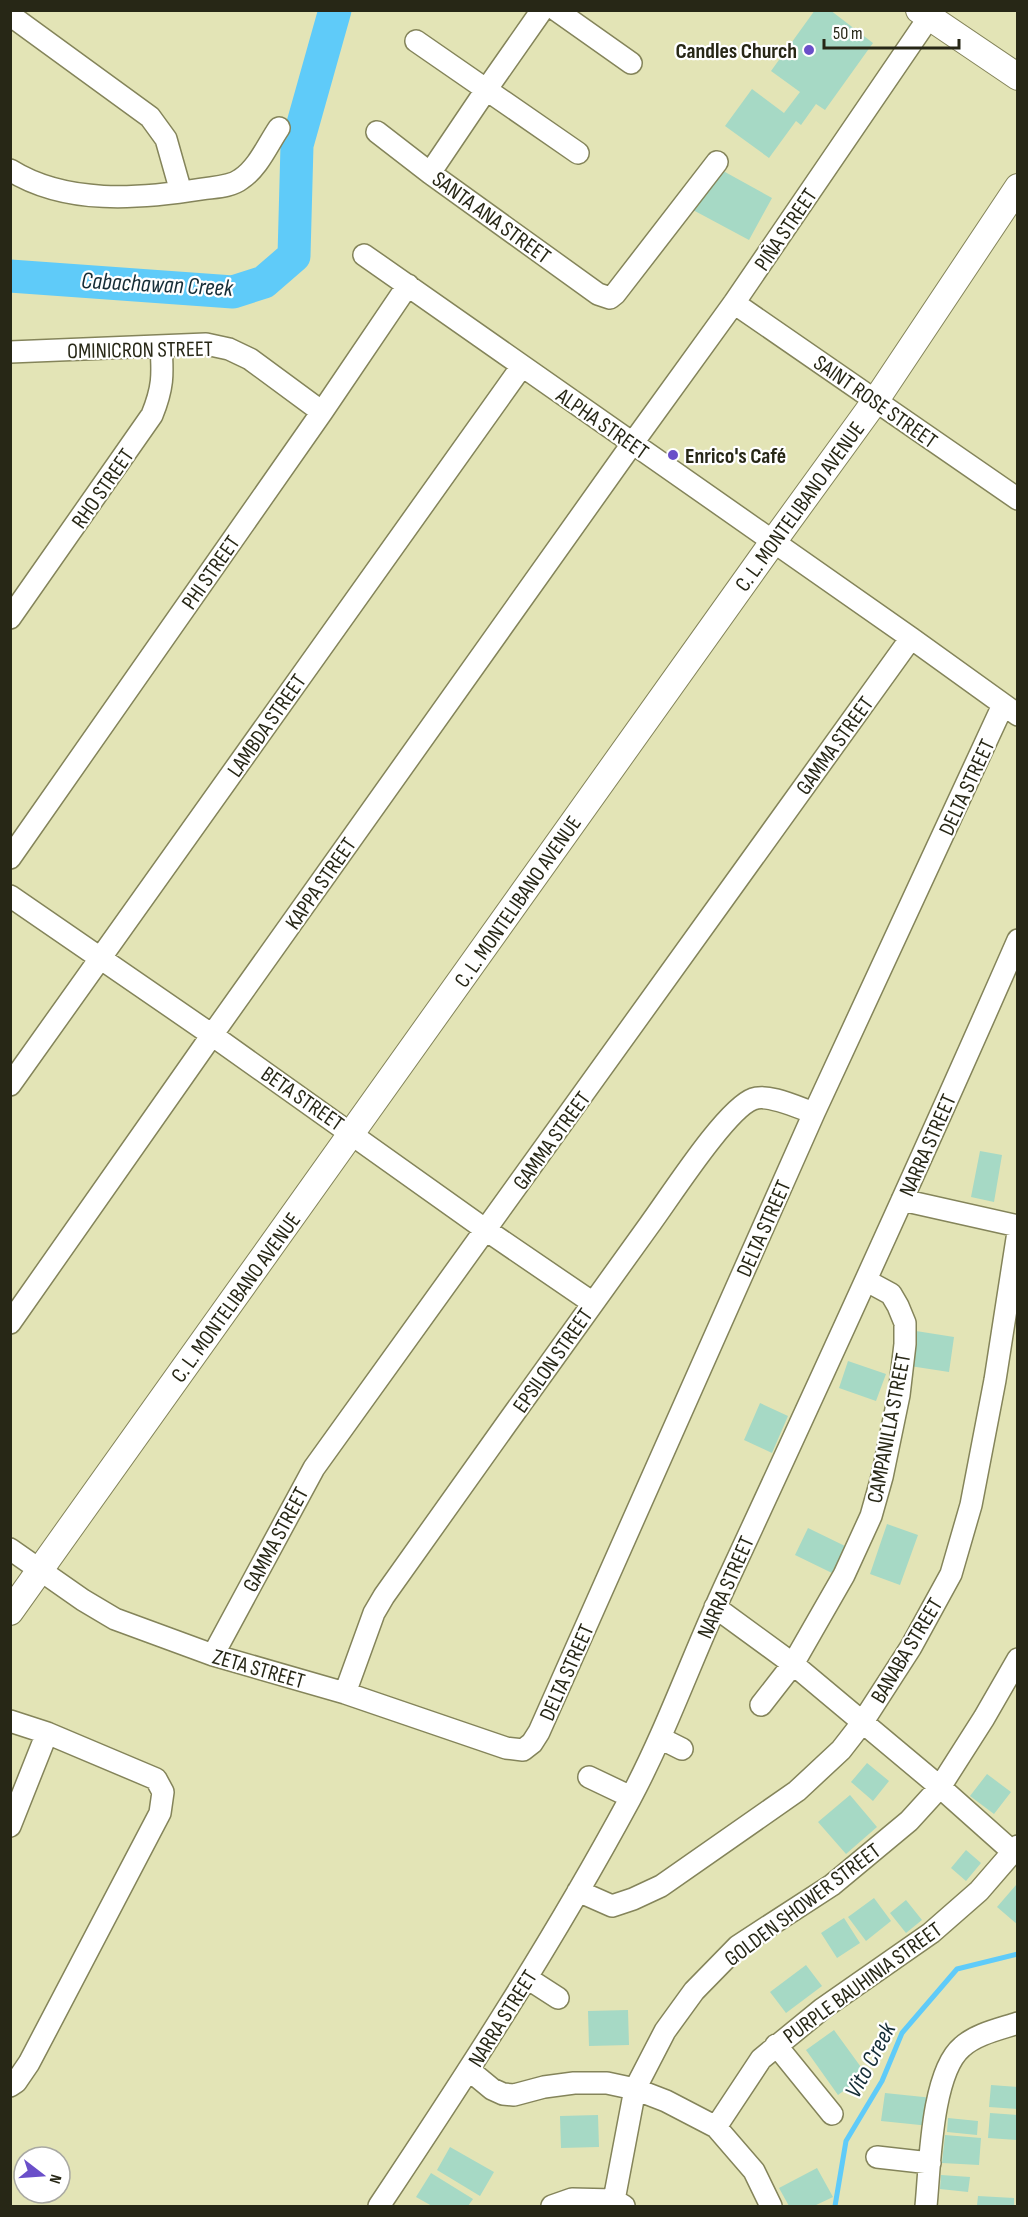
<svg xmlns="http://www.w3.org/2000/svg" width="1028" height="2217" viewBox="0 0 1028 2217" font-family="'Sofia Sans Condensed',sans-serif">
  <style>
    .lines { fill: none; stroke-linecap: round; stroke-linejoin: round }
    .stream { stroke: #5fcbf9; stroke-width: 5 }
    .river { stroke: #5fcbf9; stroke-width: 33 }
    .building { fill: #a6d9c5 }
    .minor-casing { stroke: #84845a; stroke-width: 24 }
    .tertiary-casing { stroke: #84845a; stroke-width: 28 }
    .minor { stroke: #fff; stroke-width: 21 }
    .tertiary { stroke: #fff; stroke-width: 26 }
    .poi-dot { fill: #6a4fc9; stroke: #fff; stroke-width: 2 }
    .labels { text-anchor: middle; stroke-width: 4.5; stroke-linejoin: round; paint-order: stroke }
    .poi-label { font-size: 22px; font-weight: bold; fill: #272716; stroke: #fff; text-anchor: end }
    .street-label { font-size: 22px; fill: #272716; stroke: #fff }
    .water-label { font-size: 24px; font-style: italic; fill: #152d37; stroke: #fff }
  </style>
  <rect width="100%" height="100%" fill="#e3e4b6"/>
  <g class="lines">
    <path class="stream" d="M835,2206L846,2141L882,2081L902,2033L957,1969L1018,1954"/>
    <path class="river" d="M10,276L233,292L264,282L294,256L297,145L335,10"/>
  </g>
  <path class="building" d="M815,10H830L873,43L825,110L816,104L801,125L796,121L769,158L725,126L752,89L784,113L800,92L771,71Z
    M716,167L772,198L749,240L693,210Z
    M980,1151L1002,1155L994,1202L971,1197Z
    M916,1331L954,1337L949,1372L910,1366Z
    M848,1361L886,1374L876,1401L839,1388Z
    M760,1403L788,1416L772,1453L744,1440Z
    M887,1524L918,1535L900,1585L870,1574Z
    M808,1528L845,1546L832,1573L795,1555Z
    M867,1763L889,1781L873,1801L851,1782Z
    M987,1774L1011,1792L994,1814L970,1796Z
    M850,1795L877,1827L846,1854L818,1822Z
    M966,1850L981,1863L966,1881L951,1868Z
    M1016,1885L1018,1887V1925L997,1907Z
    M874,1898L891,1921L866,1941L848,1917Z
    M906,1900L922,1920L906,1933L890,1913Z
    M844,1918L860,1943L837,1958L821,1933Z
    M806,1965L822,1986L786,2013L770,1992Z
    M628,2010L629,2045L589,2046L588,2011Z
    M834,2030L866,2074L838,2095L806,2050Z
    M991,2085L1018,2087V2109L989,2107Z
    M885,2093L933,2098L930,2126L881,2121Z
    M990,2113L1018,2115L1017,2140L988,2138Z
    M598,2115L599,2147L561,2148L560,2116Z
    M948,2118L978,2121L977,2135L947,2132Z
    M945,2135L981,2138L979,2165L942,2163Z
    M450,2147L494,2172L480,2196L437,2170Z
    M817,2168L833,2197L814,2206H789L779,2188Z
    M431,2173L473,2199L468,2206H432L416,2197Z
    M941,2175L970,2177L968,2192L940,2189Z
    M978,2196L1014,2198V2206H977Z"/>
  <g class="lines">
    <g class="minor-casing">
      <path id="minor" d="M556,10L631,63
        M10,15L150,117L166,139L181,192
        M416,41L578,153
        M377,132L430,173L598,294L610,298L615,294L717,162
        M10,170C66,205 139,199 202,189C214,187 231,187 241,179C258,168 268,144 279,128
        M430,173L486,90L542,10
        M364,255L911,638L1018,715
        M734,303L1018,499
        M10,352L206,344L229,349L250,359L322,412
        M10,618L152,415C163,388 163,375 161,347
        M10,858L322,412L408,285
        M10,896L212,1035L486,1230L593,1303
        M10,1085L522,366
        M902,1200L1018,1226
        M10,1323L212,1035L632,444L734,303L934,10
        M10,1549L83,1600L115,1619L213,1655L345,1693L506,1748L523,1750L532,1743L539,1732L814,1113L1003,705
        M715,1607L793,1664L940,1787L1013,1852
        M213,1655L314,1468L911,638
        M345,1693L374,1613L384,1596C472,1472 561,1347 650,1224C670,1197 726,1109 753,1099C768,1093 799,1108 814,1113
        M761,1705L793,1664L844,1575L871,1516L882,1477L899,1395L905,1344V1323L898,1306L891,1294L867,1281
        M10,1721L47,1733L156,1779L163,1792L160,1813L29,2063L16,2082L10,2086
        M660,1738L682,1749
        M589,1777L631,1797
        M10,1826L47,1733
        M578,1891L612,1906L633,1899L661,1886L797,1791L841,1750L862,1723L911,1647L951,1574L971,1505L995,1380L1018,1232
        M527,1978L558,1998
        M776,2045L832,2114
        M469,2070L492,2089L503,2094L514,2095L544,2087L574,2083H607L635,2089L666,2101L716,2127L754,2171L771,2206
        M716,2127L761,2059L822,2009L931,1933L979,1891L1018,1846
        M877,2157L930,2163
        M614,2200L635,2089L665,2031L694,1991L738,1946L832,1885L909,1821L940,1787L984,1718L1018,1659
        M379,2206C467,2074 554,1940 630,1799C669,1726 696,1646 732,1571C829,1362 925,1152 1018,940
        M552,2206L572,2199L614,2200L624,2206
        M926,2206C930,2167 931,2073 962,2047C976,2034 1000,2029 1018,2023"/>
    </g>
    <g class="tertiary-casing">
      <path id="tertiary" d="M919,10L1018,77
        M10,1612L773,542L876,400L1018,187"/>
    </g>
    <use href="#minor" class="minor"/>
    <use href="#tertiary" class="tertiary"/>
  </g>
  <g class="poi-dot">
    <circle cx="809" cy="50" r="6"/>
    <circle cx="673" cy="455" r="6"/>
  </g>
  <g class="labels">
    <g class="poi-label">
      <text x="797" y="58">Candles Church</text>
      <text x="685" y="463" text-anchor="start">Enrico's Café</text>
    </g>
    <g class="street-label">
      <text transform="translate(492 217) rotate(36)" y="8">SANTA ANA STREET</text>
      <text transform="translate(785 229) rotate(-56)" y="8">PIÑA STREET</text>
      <text transform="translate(140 349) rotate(-1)" y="8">OMINICRON STREET</text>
      <text transform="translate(876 401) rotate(35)" y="8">SAINT ROSE STREET</text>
      <text transform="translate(603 423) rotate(35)" y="8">ALPHA STREET</text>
      <text transform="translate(102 488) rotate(-55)" y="8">RHO STREET</text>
      <text transform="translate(799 506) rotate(-54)" y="8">C. L. MONTELIBANO AVENUE</text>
      <text transform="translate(210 572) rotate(-55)" y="8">PHI STREET</text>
      <text transform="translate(266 725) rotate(-55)" y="8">LAMBDA STREET</text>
      <text transform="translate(834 745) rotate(-54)" y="8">GAMMA STREET</text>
      <text transform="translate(966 787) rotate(-65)" y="8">DELTA STREET</text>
      <text transform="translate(320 883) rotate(-55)" y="8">KAPPA STREET</text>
      <text transform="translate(517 901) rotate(-55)" y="8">C. L. MONTELIBANO AVENUE</text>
      <text transform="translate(303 1098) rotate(35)" y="8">BETA STREET</text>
      <text transform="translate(551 1140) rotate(-54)" y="8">GAMMA STREET</text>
      <text transform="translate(927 1145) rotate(-66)" y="8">NARRA STREET</text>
      <text transform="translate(763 1228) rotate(-66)" y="8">DELTA STREET</text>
      <text transform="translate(235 1297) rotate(-54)" y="8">C. L. MONTELIBANO AVENUE</text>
      <text transform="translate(552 1360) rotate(-55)" y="8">EPSILON STREET</text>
      <text transform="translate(888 1428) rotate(-79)" y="8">CAMPANILLA STREET</text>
      <text transform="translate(275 1539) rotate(-62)" y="8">GAMMA STREET</text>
      <text transform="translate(725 1587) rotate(-66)" y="8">NARRA STREET</text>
      <text transform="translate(906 1650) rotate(-59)" y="8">BANABA STREET</text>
      <text transform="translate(259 1668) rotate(16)" y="8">ZETA STREET</text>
      <text transform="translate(566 1672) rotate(-66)" y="8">DELTA STREET</text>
      <text transform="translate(802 1904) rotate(-37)" y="8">GOLDEN SHOWER STREET</text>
      <text transform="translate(862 1982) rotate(-36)" y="8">PURPLE BAUHINIA STREET</text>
      <text transform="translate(502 2018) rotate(-58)" y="8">NARRA STREET</text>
    </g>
    <g class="water-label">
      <text transform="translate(157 284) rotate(3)" y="8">Cabachawan Creek</text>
      <text transform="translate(870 2060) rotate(-62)" y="8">Vito Creek</text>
    </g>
  </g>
  <rect width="1028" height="2217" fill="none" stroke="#272716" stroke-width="24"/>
  <g transform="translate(42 2175) rotate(107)"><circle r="28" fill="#ffffff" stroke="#a9a9a2" stroke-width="1.5"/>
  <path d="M0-4.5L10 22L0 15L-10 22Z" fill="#6a4fc9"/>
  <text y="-9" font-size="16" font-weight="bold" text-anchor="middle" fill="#272716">N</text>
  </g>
  <path d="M824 39v9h135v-9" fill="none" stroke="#272716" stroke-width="3"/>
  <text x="833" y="39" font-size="18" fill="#272716" stroke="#ffffff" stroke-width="4.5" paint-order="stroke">50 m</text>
</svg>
